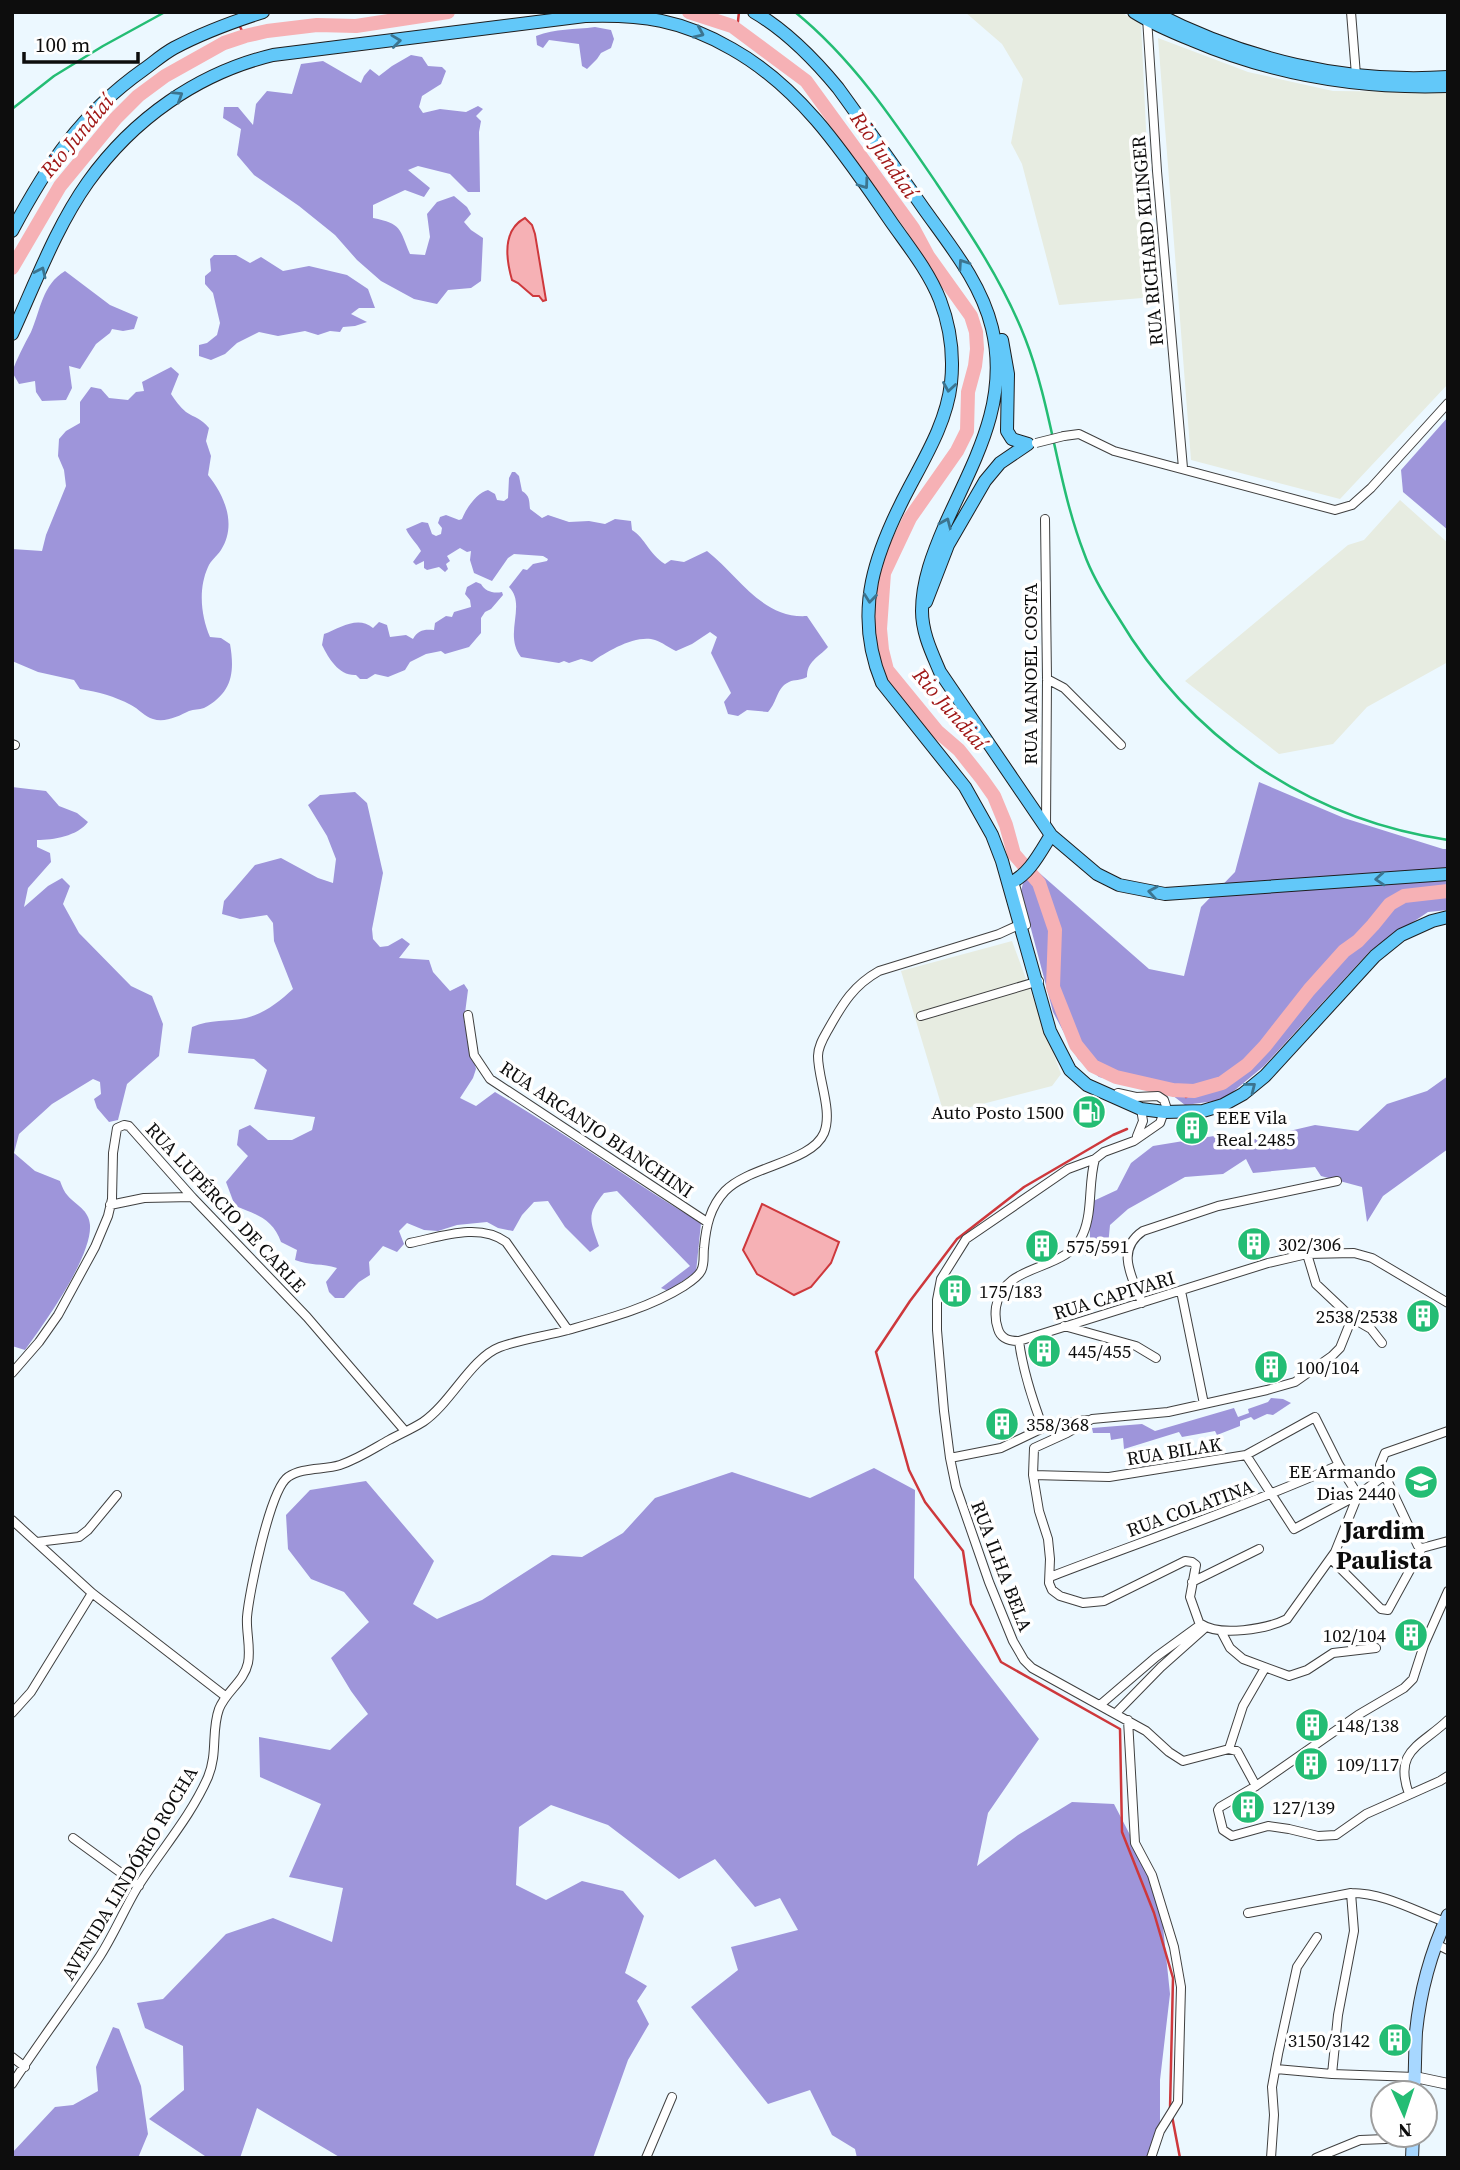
<svg xmlns="http://www.w3.org/2000/svg" width="1460" height="2170" viewBox="0 0 1460 2170" font-family="'Source Serif 4',serif">
  <style>
    .industrial { fill: #e7ece1 }
    .forest { fill: #9e95da }
    .water { fill: #f6b1b5; stroke: #ce383c; stroke-width: 2 }
    .lines { fill: none; stroke-linecap: round; stroke-linejoin: round }
    .stream { stroke: #ce383c; stroke-width: 2.5 }
    .river { stroke: #f6b1b5; stroke-width: 14 }
    .minor-casing { stroke: #404040; stroke-width: 10 }
    .tertiary-casing { stroke: #404040; stroke-width: 12 }
    .secondary-casing { stroke: #2f2f2f; stroke-width: 14 }
    .primary-casing { stroke: #1e1e1e; stroke-width: 14 }
    .minor { stroke: #fff; stroke-width: 8 }
    .tertiary { stroke: #fff; stroke-width: 10 }
    .secondary { stroke: #a7d7ff; stroke-width: 12 }
    .primary { stroke: #62c8f9; stroke-width: 12 }
    .rail { stroke: #24bd74; stroke-width: 2.5 }
    .minor-bridge-casing { stroke: #404040; stroke-width: 10; stroke-linecap: butt }
    .minor-bridge { stroke: #fff; stroke-width: 8 }
    .oneway { stroke: #3c748f }
    .labels { text-anchor: middle; stroke-width: 7; stroke-linejoin: round; paint-order: stroke }
    .street-label { font-size: 19px; fill: #0d0d0d; stroke: #fff }
    .poi-label { font-size: 19px; fill: #0d0d0d; stroke: #fff; text-anchor: start }
    .water-label { font-size: 21px; font-style: italic; fill: #9f1615; stroke: #fff }
    .district-label { font-size: 26px; font-weight: bold; fill: #0d0d0d; stroke: #fff }
  </style>
  <rect width="100%" height="100%" fill="#ecf8ff"/>
  <path class="industrial" d="M965,12H1121L1141,24L1154,297L1059,305L1022,164L1011,143L1023,79L1002,44Z
    M1158,38L1248,72L1333,91L1448,92V384L1340,499L1191,460Z
    M1400,500L1448,543V662L1367,707L1333,744L1279,754L1185,681L1348,545L1364,540Z
    M1012,941L1061,1074L1052,1086L944,1114L901,971Z"/>
  <path class="forest" d="M595,27L611,30L614,39L611,48L601,53L597,59L587,69L582,66L579,44L549,40L543,48L537,45L536,36C556,28 574,30 595,27Z
    M411,55L422,57L428,66L442,67L446,71L441,84L422,96L419,107L423,113L440,109L466,112L478,106L483,109L476,116L481,121L479,132L480,192H468L450,174L418,166L408,170L430,188L424,197L405,190L373,205V218C402,224 399,228 410,254L425,255L430,237L427,214L437,202L454,196L467,207L471,214L464,222L471,230L483,238L481,281L471,288L448,290L437,304L414,299L381,281L357,260L335,235L299,206L254,175L237,155L241,129L223,118L224,107H238L253,125L256,104L267,91L292,94L301,64L323,61L361,83L364,76L370,69L379,76L392,66Z
    M214,255H236L250,263L261,257L283,271L309,266L347,275L368,289L375,308H359L351,314L367,322L355,326L343,327L340,332L330,331L318,335L305,331L278,336L259,332L237,343L225,354L211,360L199,356V345L207,343L217,335L220,323L213,293L205,284V276L211,271L210,259Z
    M65,271L110,305L138,317L134,329L123,331L112,329L110,333L96,344L80,369L69,366L72,388L66,400L42,401L36,392L35,381L19,384L12,372C17,358 24,345 31,332C41,309 42,285 65,271Z
    M171,367L179,374L171,394C175,400 180,407 186,412C195,418 201,418 209,428L206,441L211,456L208,475C225,496 237,525 221,550C217,556 211,560 208,567C198,589 201,616 210,637L221,638L230,644C235,673 232,693 204,708C199,710 194,709 189,711C179,716 165,723 153,719C145,717 139,709 131,705C114,696 99,692 80,689L74,680L38,672L12,661V549L42,551L46,535L66,486L64,470L58,456L59,439L66,431L80,423V402L91,387L101,389L109,398L128,400L136,392L144,391L142,382Z
    M1448,417V530L1403,492L1401,470Z
    M512,472H515L519,476L522,491C530,496 529,500 530,509L542,518L548,515L569,522L589,521L605,524L615,519L631,521L632,530C646,539 648,553 665,564L671,560L684,562L707,551C739,576 762,619 807,616L828,647C818,658 807,661 807,677C800,681 795,679 789,682C776,688 778,701 768,712L747,710L738,716L728,714L724,702L731,693L711,653L717,637L710,632L692,644L676,651C669,648 662,642 655,640C637,634 607,651 592,662L581,659L569,663L564,661L559,663L521,657C503,634 527,605 509,587L523,569L527,570L533,564L547,561L548,559L543,556L514,554L508,558L492,581L474,573L470,560L471,551L467,552L460,548L447,556L450,561L446,564L448,569L445,572L439,567L427,570L424,568V561L416,565L413,562L421,551C417,543 410,538 406,529L422,522L428,523L432,534L436,536L441,534L442,528L438,523L440,517L446,515L459,520L462,519C466,508 478,492 488,490L495,494L497,500L504,501L508,498L509,478Z
    M476,582L481,584C485,591 493,594 502,592L503,595L491,609L485,612L481,618V633L469,647L445,654L441,651L426,654L410,662L405,670L388,677L375,674L367,679H360L356,675C339,676 329,659 322,645L324,634C340,628 358,615 373,628L379,622L387,625L390,637L406,635L413,639C418,630 424,629 434,630L435,623L446,616L452,617L454,612L471,607L470,600L465,594L467,587Z
    M1259,782L1344,818L1443,849H1448V910L1428,912L1370,951L1264,1066L1223,1100L1185,1105L1172,1095L1099,1077L1078,1059L1053,1012L1021,891L1023,883L1036,870L1149,969L1184,976L1201,907L1235,872Z
    M12,787L46,791L59,806L77,813L88,822C78,836 53,840 37,840V847L50,853L51,862L28,888L24,907L48,886L62,878L70,886L63,904L79,933L131,986L152,996L163,1024L159,1056L127,1084L118,1120L109,1122L97,1108L94,1099L101,1094L100,1082L93,1079L52,1104L19,1134L14,1153L35,1171L60,1181C62,1186 64,1192 68,1196C76,1205 89,1210 90,1225C92,1257 44,1324 25,1350L12,1346Z
    M355,792L367,803L383,873L372,929L373,939L380,947L388,946L402,938L410,944L399,958L429,960L433,972L450,991L464,984L468,990L464,1021L476,1069L473,1078L460,1098L476,1106L495,1092C565,1133 631,1181 701,1223L696,1272L668,1291L661,1288L690,1266L617,1191L604,1193C586,1215 590,1220 599,1246L590,1252L565,1227L548,1201L534,1202L522,1215L513,1231L498,1228L487,1222L457,1225L438,1231L424,1230L407,1223L399,1231L404,1244L397,1252L383,1246L369,1262L370,1275L359,1282L344,1298H335L329,1292L326,1282L337,1268C322,1263 310,1266 295,1260L297,1250L281,1242C273,1219 256,1214 235,1206L226,1182L248,1156L237,1145L239,1130L250,1125L268,1140H292L312,1130L315,1117L254,1109L267,1070L254,1059L188,1053L192,1027C210,1019 228,1022 246,1018C264,1014 280,1001 293,989L274,941L273,923L267,915L240,919L222,914L224,901L255,865L281,858L318,878L333,883L336,859L327,836L308,805L320,795Z
    M1448,1076V1149L1383,1196L1367,1222L1362,1187L1321,1176L1315,1167L1253,1173L1246,1159L1223,1174L1185,1177L1128,1209L1110,1225L1108,1246L1085,1256L1090,1238L1089,1203L1117,1190L1131,1163L1153,1146L1220,1135L1251,1140L1315,1125L1358,1131L1387,1104L1427,1091Z
    M1271,1398L1283,1399L1291,1403L1273,1415L1267,1414L1254,1420L1251,1417L1240,1421V1426L1217,1435L1215,1431L1182,1437L1179,1432L1124,1449L1123,1438L1111,1440L1110,1433H1093L1092,1428L1142,1424L1155,1431L1234,1408L1238,1417L1249,1413L1248,1409L1268,1402Z
    M874,1468L915,1490L914,1578L1039,1739L988,1813L977,1866L1018,1835L1072,1802L1114,1804L1142,1858L1161,1907L1170,1994L1160,2080V2131L1151,2158H857L855,2149L832,2135L810,2090L768,2104L691,2007L738,1970L731,1947L798,1930L780,1898L755,1907L715,1859L679,1879L608,1825L551,1805L519,1827L516,1885L546,1900L582,1881L623,1891L644,1916L625,1973L647,1986L637,2001L649,2024L628,2060L593,2158H341L257,2108L240,2158H208L149,2119L184,2090L183,2046L145,2028L137,2003L163,1999L226,1934L273,1918L332,1942L343,1888L289,1877L321,1804L260,1777L259,1737L330,1750L368,1714L351,1691L331,1658L369,1622L344,1592L311,1579L288,1549L286,1515L310,1490L366,1481L434,1561L413,1604L437,1619L482,1600L552,1555L582,1557L623,1533L655,1498L732,1472L810,1498Z
    M113,2027L119,2029L141,2086L148,2134L138,2158H12V2153L55,2107L73,2105L98,2091L96,2067Z"/>
  <path class="water" d="M525,218L532,225L535,234L546,300L543,301L539,296H533L518,283L512,280C506,259 502,230 525,218Z
    M762,1204L839,1242L831,1263L811,1287L794,1295L757,1274L743,1250Z"/>
  <g class="lines">
    <path class="stream" d="M239,25L245,36
      M737,30L739,12
      M1186,1097L1194,1091
      M1127,1129L1113,1135L1024,1187L957,1239L910,1301L876,1352L909,1470L925,1502L963,1551L971,1604L1001,1662L1120,1729L1122,1832L1154,1913L1173,1978L1170,2109
      M1172,2116L1180,2158"/>
    <path class="river" d="M689,12L732,26L806,81L913,228L928,256L971,316L976,332L977,349L975,366L968,392L967,431L957,451L910,518L884,573L880,629L882,650L887,670L896,681L937,731L959,750L982,779L994,796L1006,825L1014,854L1039,883L1055,930L1053,987L1076,1045L1093,1066L1116,1077L1173,1090L1194,1091L1222,1083L1247,1065L1265,1046L1309,990L1344,951L1358,941L1373,925L1390,904L1404,896L1448,891
      M12,268L60,186L116,118L138,96L165,76L224,43L245,36L267,31L317,25L356,26L448,12"/>
    <g class="minor-casing">
      <path id="minor" d="M1351,12L1356,75
        M1147,18L1157,171L1183,468
        M1064,436L1079,434L1114,451L1335,510L1352,505L1371,488L1448,403
        M1045,519L1047,679L1046,826
        M1047,679L1064,688L1121,745
        M12,744L15,745
        M1014,881L1026,925
        M468,1015L474,1055L490,1079L707,1222
        M921,1016L1039,981
        M1118,1093L1136,1097L1158,1096L1164,1100L1166,1106L1160,1123L1134,1141L1104,1152L1095,1159L1068,1169L966,1239L941,1279L937,1300V1330L944,1411L950,1458L956,1487L989,1582L1013,1641L1024,1660L1032,1668L1146,1731L1169,1752L1183,1761L1229,1749L1237,1751L1256,1786
        M1137,1136L1143,1121L1141,1109
        M1095,1159C1088,1183 1093,1211 1083,1234C1067,1274 1004,1260 996,1307C995,1315 995,1321 998,1329C1001,1339 1009,1341 1019,1341L1268,1263L1307,1254L1354,1253L1372,1258L1448,1303
        M110,1205L144,1198L192,1197
        M410,1243C440,1237 479,1222 506,1242L568,1330
        M1181,1291L1204,1404
        M1142,1303C1132,1277 1115,1250 1143,1231L1218,1206L1337,1181
        M1352,1318L1371,1329L1382,1343
        M1064,1326L1136,1346L1156,1358
        M1019,1341C1023,1372 1032,1399 1043,1428
        M12,1373L39,1342L58,1315L95,1247L108,1216L112,1199L113,1153L117,1128L124,1125L129,1126L192,1197L307,1317L405,1431
        M1448,1431L1385,1453L1380,1465L1418,1546L1422,1548L1448,1541
        M1246,1455L1294,1529L1358,1495L1385,1475
        M950,1458L1001,1448L1043,1428L1086,1420
        M1033,1475L1109,1477L1246,1455L1315,1417L1339,1465L1358,1495L1335,1552L1287,1619C1267,1629 1220,1637 1201,1624L1200,1625L1190,1597L1196,1565L1192,1562L1185,1561L1104,1601L1083,1603L1060,1596L1052,1590L1049,1583L1050,1559L1048,1539L1039,1511L1033,1475L1034,1448L1067,1433L1092,1419L1168,1412L1267,1390L1295,1382L1332,1356L1340,1348L1352,1318L1316,1284L1307,1254
        M12,1520L92,1593L225,1696
        M37,1542L79,1537L88,1530L117,1495
        M1331,1559L1381,1609L1388,1610L1422,1548
        M1050,1577C1146,1540 1244,1507 1339,1465
        M1192,1582L1259,1549
        M1448,1591L1424,1645L1413,1679L1404,1688L1358,1715L1256,1786L1220,1807L1218,1810L1223,1830L1232,1836L1268,1826L1289,1829L1318,1836L1336,1835L1366,1814L1440,1781L1448,1776
        M1221,1631L1230,1648L1243,1659L1289,1676L1307,1670L1333,1653L1376,1648
        M1100,1705L1156,1657L1200,1625
        M12,1713L31,1692L92,1593
        M1116,1713L1161,1667L1206,1627
        M1128,1720L1135,1843L1152,1875L1174,1947L1181,1987L1178,2102L1160,2131L1151,2158
        M1229,1749L1243,1706L1265,1668
        M1409,1794C1393,1750 1421,1746 1448,1720
        M73,1838L139,1886
        M1248,1913L1351,1893C1384,1893 1413,1910 1445,1922
        M1436,1944L1448,1950
        M12,2057L25,2067
        M1276,2069L1332,2074L1415,2077
        M1332,2074L1338,2015L1354,1931L1351,1893
        M12,2084C40,2041 72,1999 100,1956C114,1934 124,1910 137,1888C160,1851 190,1818 208,1777C218,1753 211,1731 219,1709C226,1691 244,1682 248,1663C251,1648 246,1632 247,1617C249,1593 270,1489 288,1477C302,1467 324,1470 340,1465C358,1459 373,1449 389,1440C400,1434 412,1429 423,1422C451,1403 471,1358 500,1347C522,1339 546,1336 568,1330C607,1319 649,1308 684,1286C690,1282 698,1277 701,1271C705,1264 703,1255 704,1248C706,1226 710,1207 725,1191C749,1166 812,1162 824,1133C833,1111 818,1079 818,1056C818,1046 824,1037 829,1028C843,1003 854,985 879,971L999,934L1023,923
        M646,2158L672,2097
        M1271,2158L1274,2115L1272,2087L1278,2054L1297,1967L1317,1937
        M1316,2158L1360,2140L1412,2138"/>
    </g>
    <g class="tertiary-casing">
      <path id="tertiary" d="M1415,2077L1448,2084"/>
    </g>
    <g class="secondary-casing">
      <path id="secondary" d="M1414,2093C1415,2073 1415,2052 1416,2032C1420,1992 1431,1952 1448,1915
        M1412,2158L1413,2135"/>
    </g>
    <g class="primary-casing">
      <path id="primary" d="M754,12C787,31 814,59 838,88C867,128 896,169 924,209C951,247 981,283 992,328C1010,402 974,460 945,525C933,553 922,581 922,611C922,633 932,653 940,672L1051,835L1097,874L1119,885L1165,894L1448,874
        M1134,12C1153,24 1172,32 1192,40C1274,75 1359,89 1448,86
        M1153,12C1244,59 1345,84 1448,77
        M12,231C47,165 81,114 143,70C153,63 163,54 174,48C202,33 232,22 263,12
        M12,334C35,284 56,227 88,182C133,119 198,73 273,55L585,16C642,14 682,20 732,49C803,89 847,158 892,223C909,247 929,272 940,300C950,326 954,355 951,383C947,420 927,454 910,486C876,550 852,611 882,683L965,787L992,835L1002,861L1050,1031L1070,1070L1087,1085L1141,1109L1165,1112L1203,1111L1223,1105L1243,1094L1265,1076L1375,956L1401,935L1432,921L1448,917
        M1002,340L1008,374L1007,431L1012,439L1028,444
        M926,602L948,545L985,481L1000,463L1028,444
        M1009,883C1028,877 1041,851 1051,835"/>
    </g>
    <use href="#minor" class="minor"/>
    <use href="#tertiary" class="tertiary"/>
    <use href="#secondary" class="secondary"/>
    <use href="#primary" class="primary"/>
    <path class="rail" d="M795,12C853,59 895,122 937,184C970,233 1003,282 1025,338C1052,407 1057,483 1084,553C1092,576 1105,597 1118,617C1191,739 1307,819 1448,840
      M12,109L54,76L103,46L165,12"/>
    <g class="minor-bridge-casing">
      <path id="minor-bridge" d="M1036,443L1064,436"/>
    </g>
    <use href="#minor-bridge" class="minor-bridge"/>
  </g>
  <defs><path id="oneway-chevron" d="M-2-3.5L2.5 0L-2 3.5" fill="none" stroke-width="1.6" stroke-linecap="round" stroke-linejoin="round" transform="scale(1.75)"/></defs>
  <g class="oneway">
    <use href="#oneway-chevron" transform="translate(699 33) rotate(24)"/>
    <use href="#oneway-chevron" transform="translate(396 41) rotate(-7)"/>
    <use href="#oneway-chevron" transform="translate(178 96) rotate(-32)"/>
    <use href="#oneway-chevron" transform="translate(864 184) rotate(54)"/>
    <use href="#oneway-chevron" transform="translate(963 264) rotate(-124)"/>
    <use href="#oneway-chevron" transform="translate(41 272) rotate(-65)"/>
    <use href="#oneway-chevron" transform="translate(949 387) rotate(99)"/>
    <use href="#oneway-chevron" transform="translate(946 523) rotate(-67)"/>
    <use href="#oneway-chevron" transform="translate(870 598) rotate(96)"/>
    <use href="#oneway-chevron" transform="translate(1380 879) rotate(176)"/>
    <use href="#oneway-chevron" transform="translate(1153 892) rotate(-171)"/>
    <use href="#oneway-chevron" transform="translate(1251 1087) rotate(-38)"/>
  </g>
  <defs>
    <g id="fuel-disc" transform="scale(1.75)"><circle r="9.5" fill="#24bd74" stroke="#fff"/><path d="M-5.5-6h7V0h2V4h1.3V-2.5L3-4.5l.8-.8L6-3V5H2.5V1h-1V6h-7ZM-4.2-4.7v3.2H.2V-4.7Z" fill="#fff"/></g>
    <g id="building-disc" transform="scale(1.75)"><circle r="9.5" fill="#24bd74" stroke="#fff"/><path d="M-4-6H4V6H1V3H-1V6H-4ZM-2.5-4.3h1.7v1.8h-1.7ZM.8-4.3h1.7v1.8H.8ZM-2.5-1h1.7V.8h-1.7ZM.8-1h1.7V.8H.8Z" fill="#fff"/></g>
    <g id="school-disc" transform="scale(1.75)"><circle r="9.5" fill="#24bd74" stroke="#fff"/><path d="M0-5L7-2L0 1L-7-2ZM-4 1L0 2.5L4 1V4Q0 6-4 4Z" fill="#fff"/></g>
  </defs>
  <g fill-rule="evenodd">
    <use href="#fuel-disc" x="1089" y="1112"/>
    <use href="#building-disc" x="1192" y="1128"/>
    <use href="#building-disc" x="1254" y="1244"/>
    <use href="#building-disc" x="1042" y="1246"/>
    <use href="#building-disc" x="955" y="1291"/>
    <use href="#building-disc" x="1423" y="1316"/>
    <use href="#building-disc" x="1044" y="1351"/>
    <use href="#building-disc" x="1271" y="1367"/>
    <use href="#building-disc" x="1002" y="1424"/>
    <use href="#school-disc" x="1421" y="1482"/>
    <use href="#building-disc" x="1411" y="1635"/>
    <use href="#building-disc" x="1312" y="1725"/>
    <use href="#building-disc" x="1311" y="1764"/>
    <use href="#building-disc" x="1248" y="1807"/>
    <use href="#building-disc" x="1395" y="2040"/>
  </g>
  <g class="labels">
    <g class="street-label">
      <text transform="translate(1147 241) rotate(-95)" y="7">RUA RICHARD KLINGER</text>
      <text transform="translate(1030 674) rotate(-90)" y="7">RUA MANOEL COSTA</text>
      <text transform="translate(597 1129) rotate(34)" y="7">RUA ARCANJO BIANCHINI</text>
      <text transform="translate(226 1207) rotate(47)" y="7">RUA LUPÉRCIO DE CARLE</text>
      <text transform="translate(1114 1295) rotate(-17)" y="7">RUA CAPIVARI</text>
      <text transform="translate(1174 1451) rotate(-9)" y="7">RUA BILAK</text>
      <text transform="translate(1190 1508) rotate(-20)" y="7">RUA COLATINA</text>
      <text transform="translate(1002 1566) rotate(69)" y="7">RUA ILHA BELA</text>
      <text transform="translate(129 1873) rotate(-59)" y="7">AVENIDA LINDÓRIO ROCHA</text>
    </g>
    <g class="poi-label">
      <text x="1064" y="1119" text-anchor="end">Auto Posto 1500</text>
      <text x="1216" y="1124">EEE Vila<tspan x="1216" dy="22">Real 2485</tspan></text>
      <text x="1278" y="1251">302/306</text>
      <text x="1066" y="1253">575/591</text>
      <text x="979" y="1298">175/183</text>
      <text x="1398" y="1323" text-anchor="end">2538/2538</text>
      <text x="1068" y="1358">445/455</text>
      <text x="1296" y="1374">100/104</text>
      <text x="1026" y="1431">358/368</text>
      <text x="1396" y="1478" text-anchor="end">EE Armando<tspan x="1396" dy="22">Dias 2440</tspan></text>
      <text x="1386" y="1642" text-anchor="end">102/104</text>
      <text x="1336" y="1732">148/138</text>
      <text x="1336" y="1771">109/117</text>
      <text x="1272" y="1814">127/139</text>
      <text x="1370" y="2047" text-anchor="end">3150/3142</text>
    </g>
    <g class="water-label">
      <text transform="translate(77 136) rotate(-50)" y="7">Rio Jundiaí</text>
      <text transform="translate(884 155) rotate(55)" y="7">Rio Jundiaí</text>
      <text transform="translate(950 709) rotate(49)" y="7">Rio Jundiaí</text>
    </g>
    <g class="district-label">
      <text x="1384" y="1539">Jardim<tspan x="1384" dy="30">Paulista</tspan></text>
    </g>
  </g>
  <rect width="1460" height="2170" fill="none" stroke="#0d0d0d" stroke-width="28"/>
  <g transform="translate(1404 2114) rotate(177)"><circle r="33" fill="#ffffff" stroke="#9e9e9e" stroke-width="2"/>
  <path d="M0-5L12 26L0 18L-12 26Z" fill="#24bd74"/>
  <text y="-10" font-size="19" font-weight="bold" text-anchor="middle" fill="#0d0d0d">N</text>
  </g>
  <path d="M24 52v10h114v-10" fill="none" stroke="#0d0d0d" stroke-width="3.5"/>
  <text x="35" y="52" font-size="21" fill="#0d0d0d" stroke="#ffffff" stroke-width="5" paint-order="stroke">100 m</text>
</svg>
